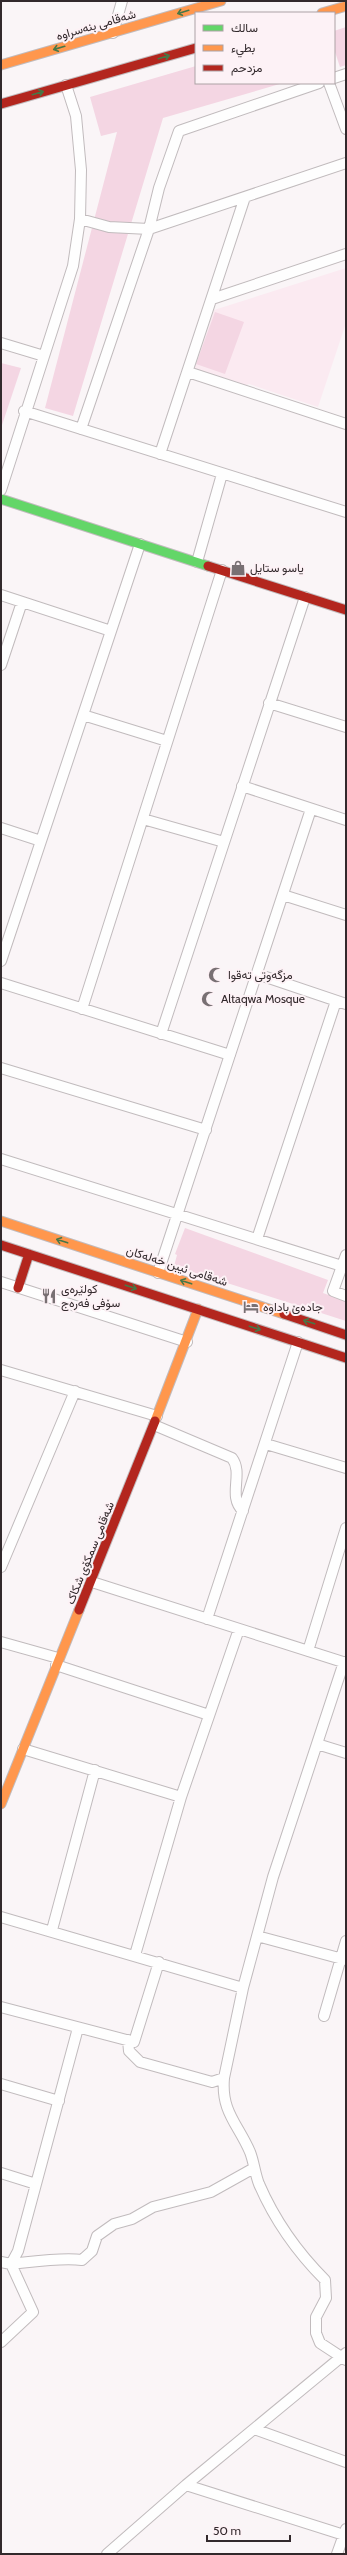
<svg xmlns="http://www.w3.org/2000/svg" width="347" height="2555" viewBox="0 0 347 2555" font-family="Cabin,Vazirmatn,sans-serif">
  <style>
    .built { fill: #fbeaf1 }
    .green { fill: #f4d6e3 }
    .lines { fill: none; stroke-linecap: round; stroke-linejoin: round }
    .street-casing { stroke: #c1bbbd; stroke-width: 12 }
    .fast-casing { stroke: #c1bbbd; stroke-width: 11 }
    .slow-casing { stroke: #c1bbbd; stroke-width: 11 }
    .jam-casing { stroke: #c1bbbd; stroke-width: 11 }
    .street { stroke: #fefefe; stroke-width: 10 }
    .fast { stroke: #63d668; stroke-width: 9 }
    .slow { stroke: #ff974d; stroke-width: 9 }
    .jam { stroke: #b3261e; stroke-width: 9 }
    .oneway { stroke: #487747 }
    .labels { text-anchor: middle; stroke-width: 4; stroke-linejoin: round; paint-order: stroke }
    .street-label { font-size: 12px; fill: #32292c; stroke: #fdf2f6 }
    .poi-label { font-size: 12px; fill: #32292c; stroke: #fdf2f6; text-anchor: start }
  </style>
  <rect width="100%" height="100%" fill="#faf5f7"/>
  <path class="built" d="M346,268V323L318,407L249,384L244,386L194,370L214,310Z"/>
  <path class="green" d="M346,27V65L340,67L334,49V31Z
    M196,66V83H283L163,118L73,416L45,408L117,132L101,136L90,97Z
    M215,312L244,322L225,374L196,364Z
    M1,363L21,368L1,428Z
    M185,1228L328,1280L323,1293L346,1301V1321L174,1266L177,1255L175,1254Z"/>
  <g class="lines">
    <g class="street-casing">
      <path id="street" d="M113,33L122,1
        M334,78L346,74
        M329,83L346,129
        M80,219L109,227L149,229L346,163
        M212,299L346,254
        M1,343L44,356
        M188,372L346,424
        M24,411L346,512
        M81,429L149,229L159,188L179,131L319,83
        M160,454L245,197
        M1,490L73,266L80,219L81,170L76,116L66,85
        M197,562L222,474
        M1,595L111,631
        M1,665L22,602
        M269,703L346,727
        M83,715L167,741
        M242,786L346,820
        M143,819L224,842
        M1,828L41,841
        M283,895L346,915
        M1,961L140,544
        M257,974L346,1004
        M1,983L230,1055
        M82,1009L222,570
        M161,1034L305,597
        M1,1068L206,1130
        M1,1159L342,1266
        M257,1239L336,1001
        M346,1255L333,1291L346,1296
        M158,1273L311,809
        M1,1282L187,1342
        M1,1370L157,1416
        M154,1425L232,1458C244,1474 227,1496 243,1511
        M266,1444L346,1468
        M1,1567L75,1391
        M92,1582L346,1663
        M207,1619L298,1342
        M1,1642L58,1658
        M308,1651L346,1528
        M56,1665L209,1715
        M317,1744L346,1753
        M23,1749L181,1797
        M1,1917L243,1988
        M52,1930L95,1770
        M257,1936L346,1960
        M135,1955L181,1797L239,1629
        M1,2007L134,2042L159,1962
        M324,2016L346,1941
        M128,2040L129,2051L140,2062L212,2082L224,2078C221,2112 238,2124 250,2152C254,2162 255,2174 259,2184C275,2221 297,2252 325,2280L326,2298L316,2317V2333L320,2343L346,2360
        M224,2078L243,1988L273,1877L344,1662
        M1,2084L59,2101
        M1,2173L36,2184
        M1,2262L11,2264L33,2312L1,2342
        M11,2264C32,2262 61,2257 82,2260L92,2251L97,2236L114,2224L132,2219L153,2207L211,2192L254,2168
        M11,2264L18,2251L78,2028
        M254,2429L346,2462
        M186,2485L344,2535
        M107,2554L186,2485L346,2353
        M337,2554L346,2529"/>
    </g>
    <g class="fast-casing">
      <path id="fast" d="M1,499L208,566"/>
    </g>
    <g class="slow-casing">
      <path id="slow" d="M322,13L346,6
        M1,65L221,1
        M1,1221L284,1314
        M155,1421L198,1309
        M1,1804L79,1610"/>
    </g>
    <g class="jam-casing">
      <path id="jam" d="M1,104L196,48
        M208,566L346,610
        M1,1245L346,1358
        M18,1288L29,1254
        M284,1314L346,1335
        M79,1610L155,1421"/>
    </g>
    <use href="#street" class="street"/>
    <use href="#fast" class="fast"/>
    <use href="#slow" class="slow"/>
    <use href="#jam" class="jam"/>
  </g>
  <defs><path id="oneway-shaft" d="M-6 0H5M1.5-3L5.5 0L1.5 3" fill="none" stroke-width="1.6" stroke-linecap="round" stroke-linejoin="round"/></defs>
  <g class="oneway">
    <use href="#oneway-shaft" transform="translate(183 12) rotate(163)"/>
    <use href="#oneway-shaft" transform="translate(59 48) rotate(164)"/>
    <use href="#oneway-shaft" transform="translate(164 57) rotate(-16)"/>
    <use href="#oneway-shaft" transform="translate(38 93) rotate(-16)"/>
    <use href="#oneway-shaft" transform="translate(62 1241) rotate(-162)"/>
    <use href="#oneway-shaft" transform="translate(186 1282) rotate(-162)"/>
    <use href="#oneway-shaft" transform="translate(131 1287) rotate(18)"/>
    <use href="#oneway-shaft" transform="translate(309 1322) rotate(-162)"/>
    <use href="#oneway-shaft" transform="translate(255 1328) rotate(18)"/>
  </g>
  <defs>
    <g id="shop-bare" transform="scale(1.2)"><path d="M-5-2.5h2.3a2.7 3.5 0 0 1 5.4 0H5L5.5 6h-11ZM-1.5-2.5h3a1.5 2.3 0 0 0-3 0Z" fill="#787073" stroke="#fdf2f6" stroke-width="2.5" paint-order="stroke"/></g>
    <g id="mosque-bare" transform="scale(1.2)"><path d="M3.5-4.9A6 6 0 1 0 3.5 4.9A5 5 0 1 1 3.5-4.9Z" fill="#787073" stroke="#fdf2f6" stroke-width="2.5" paint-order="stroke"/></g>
    <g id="restaurant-bare" transform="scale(1.2)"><path d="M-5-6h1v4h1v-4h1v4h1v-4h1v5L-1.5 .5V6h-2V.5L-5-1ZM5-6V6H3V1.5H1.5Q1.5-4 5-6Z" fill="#787073" stroke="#fdf2f6" stroke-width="2.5" paint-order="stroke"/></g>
    <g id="hotel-bare" transform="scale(1.2)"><path d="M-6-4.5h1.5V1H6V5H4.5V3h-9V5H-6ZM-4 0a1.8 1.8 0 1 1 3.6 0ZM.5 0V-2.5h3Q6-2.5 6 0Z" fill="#787073" stroke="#fdf2f6" stroke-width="2.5" paint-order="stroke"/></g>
  </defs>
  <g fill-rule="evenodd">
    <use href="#shop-bare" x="238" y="568"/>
    <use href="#mosque-bare" x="216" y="975"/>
    <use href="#mosque-bare" x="209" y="999"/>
    <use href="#restaurant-bare" x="49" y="1296"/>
    <use href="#hotel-bare" x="251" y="1307"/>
  </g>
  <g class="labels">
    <g class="street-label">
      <text transform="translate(96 25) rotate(-16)" y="4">شەقامی بنەسراوە</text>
      <text transform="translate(177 1266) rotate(18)" y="4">شەقامی ئیبن خەلەکان</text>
      <text transform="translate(90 1553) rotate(-68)" y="4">شەقامی سمکۆی شکاک</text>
    </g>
    <g class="poi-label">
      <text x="250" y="572">ياسو ستايل</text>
      <text x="228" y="979">مزگەوتی تەقوا</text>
      <text x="221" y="1003">Altaqwa Mosque</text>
      <text x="61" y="1293">کولێرەی<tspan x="61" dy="14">سۆفی فەرەج</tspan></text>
      <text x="263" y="1311">جادەێ باداوە</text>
    </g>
  </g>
  <rect width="347" height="2555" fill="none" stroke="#32292c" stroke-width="4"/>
  <rect x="195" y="12" width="140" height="72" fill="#fdf2f6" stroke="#aca2a5"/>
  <rect x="203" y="25" width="20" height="6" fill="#63d668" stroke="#aca2a5"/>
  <text x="231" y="32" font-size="12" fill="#32292c">سالك</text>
  <rect x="203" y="45" width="20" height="6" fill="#ff974d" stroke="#aca2a5"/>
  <text x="231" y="52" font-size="12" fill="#32292c">بطيء</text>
  <rect x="203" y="65" width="20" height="6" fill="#b3261e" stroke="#aca2a5"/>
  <text x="231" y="72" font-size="12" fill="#32292c">مزدحم</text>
  <path d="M207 2535v6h83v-6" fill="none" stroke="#32292c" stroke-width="2"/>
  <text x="213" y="2535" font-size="12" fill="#32292c" stroke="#fdf2f6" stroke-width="3" paint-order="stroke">50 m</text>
</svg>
